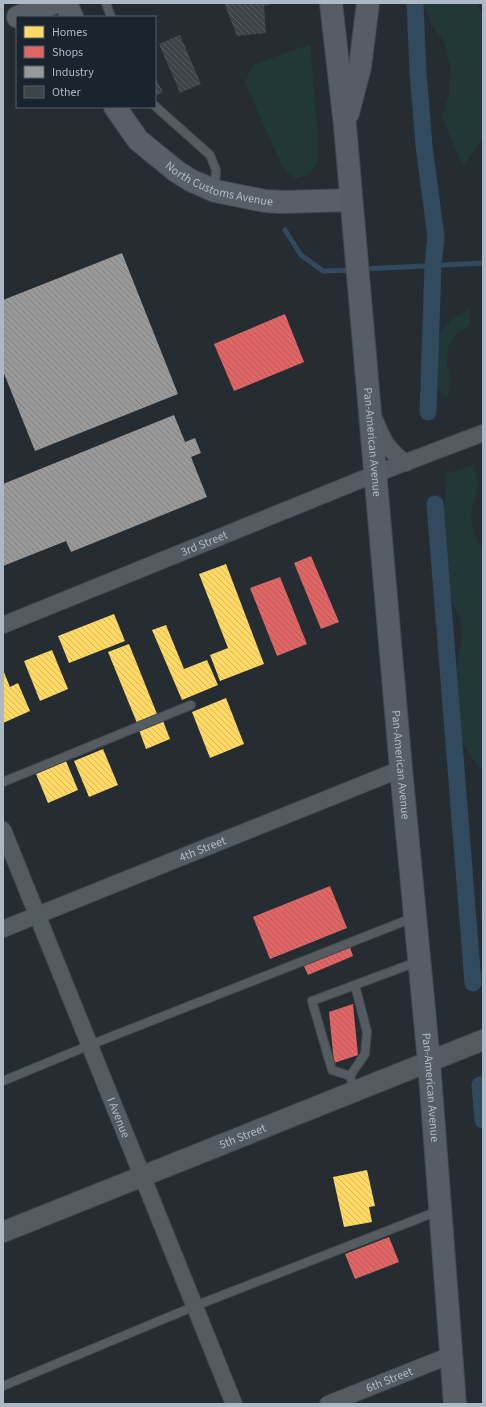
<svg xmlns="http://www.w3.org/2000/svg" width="486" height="1407" viewBox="0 0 486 1407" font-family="'Source Sans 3',sans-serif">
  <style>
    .green { fill: #223838 }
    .homes { fill: url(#homes-back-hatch) }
    .shops { fill: url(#shops-back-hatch) }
    .industry { fill: url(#industry-back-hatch) }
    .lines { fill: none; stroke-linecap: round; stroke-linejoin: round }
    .stream { stroke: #314a5d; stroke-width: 5 }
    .canal { stroke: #314a5d; stroke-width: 17 }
    .building { fill: url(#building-back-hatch) }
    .service-casing { stroke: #42494e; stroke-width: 10 }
    .minor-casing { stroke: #42494e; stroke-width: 18 }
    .tertiary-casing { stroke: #42494e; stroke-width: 22 }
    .secondary-casing { stroke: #42494e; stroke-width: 24 }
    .primary-casing { stroke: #424a50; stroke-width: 24 }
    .service { stroke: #545c62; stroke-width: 8 }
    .minor { stroke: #545c62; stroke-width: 16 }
    .tertiary { stroke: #545c62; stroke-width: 20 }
    .secondary { stroke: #595f66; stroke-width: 22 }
    .primary { stroke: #575d64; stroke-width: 22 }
    .labels { text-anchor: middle; stroke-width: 4; stroke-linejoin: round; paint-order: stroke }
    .street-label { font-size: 12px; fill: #adbac6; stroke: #19242e }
  </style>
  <defs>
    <pattern id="homes-back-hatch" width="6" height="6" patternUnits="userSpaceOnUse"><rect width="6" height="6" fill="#ffd966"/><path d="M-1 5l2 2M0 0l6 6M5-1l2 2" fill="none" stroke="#d6b95d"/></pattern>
    <pattern id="shops-back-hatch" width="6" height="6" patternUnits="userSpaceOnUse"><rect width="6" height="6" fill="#e06666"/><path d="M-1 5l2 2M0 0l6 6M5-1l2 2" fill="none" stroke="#b55a5b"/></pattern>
    <pattern id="industry-back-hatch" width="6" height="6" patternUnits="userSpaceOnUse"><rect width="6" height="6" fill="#999"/><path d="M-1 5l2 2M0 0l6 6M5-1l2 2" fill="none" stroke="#808182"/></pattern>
    <pattern id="building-back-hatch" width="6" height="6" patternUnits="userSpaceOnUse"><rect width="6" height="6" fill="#3d4449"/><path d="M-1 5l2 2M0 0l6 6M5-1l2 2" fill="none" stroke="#565d62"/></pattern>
  </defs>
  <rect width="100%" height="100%" fill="#252d33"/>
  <path class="green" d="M423,3H477L483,15V135L481,140L463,166L442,117L449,95L450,65L444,42L432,24Z
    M310,44L318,140L317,164L308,175L294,179L282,166L245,82L253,65Z
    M469,309L470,325L458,333L448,347L447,367L451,381L447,399L439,390L432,368L435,339L451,320Z
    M474,464C476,472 478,481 477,489C477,494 474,499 473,504C469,520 473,537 483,549V771L470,756L460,737L456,719L454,697L455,676L462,637L460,619L452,600L442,560L440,542L441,521L446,495L445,474Z
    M483,876V931C480,912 478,895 483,876Z"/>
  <path class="homes" d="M226,564L264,664L220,681L210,655L228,648L199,574Z
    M114,614L125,641L69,663L58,636Z
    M166,625L184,669L207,660L218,685L182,700L152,630Z
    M129,644L157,714L137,723L108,652Z
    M52,650L68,689L40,701L24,661Z
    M3,670L10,687L18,683L30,711L3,723Z
    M226,698L244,744L210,758L192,712Z
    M163,721L170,739L146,749L139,730Z
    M103,749L118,785L89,797L74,761Z
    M66,761L78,790L48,803L36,774Z
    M367,1170L375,1206L369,1207L372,1222L344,1227L333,1177Z"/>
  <path class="shops" d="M285,314L304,362L234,391L214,344Z
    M311,556L339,622L321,629L294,563Z
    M280,577L307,644L277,656L250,588Z
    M330,886L347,928L270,959L253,917Z
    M350,947L353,956L308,975L304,966Z
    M353,1004L358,1055L334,1063L329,1012Z
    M389,1237L399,1262L355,1279L345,1254Z"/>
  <path class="industry" d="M122,253L178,394L35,451L3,371V300Z
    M174,415L185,442L195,438L201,453L191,457L207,497L71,552L66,541L3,566V484Z"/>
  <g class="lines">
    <path class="stream" d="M285,230L301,255L323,271L353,270
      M363,269L483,263"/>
    <path class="canal" d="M415,3L418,72L424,146L436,237L433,266L428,412
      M435,504L473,983
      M480,1085L483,1120"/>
  </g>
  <path class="building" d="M224,3H276L264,6L266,33L237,36Z
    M180,35L201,84L180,93L159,44Z
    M155,78L163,92L155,96Z"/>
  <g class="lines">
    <g class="service-casing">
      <path id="service" d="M106,3L111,17
        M155,106L210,155L216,170L215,189
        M3,782L191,705
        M350,1076L365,1054L367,1032L355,985
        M3,1081L90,1045L415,917
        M355,1091L350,1076L332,1070L312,1001L419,961
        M3,1386L195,1306L438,1211"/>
    </g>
    <g class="minor-casing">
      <g id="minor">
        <path d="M375,420C383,441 387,449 406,463"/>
        <path id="s1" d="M3,625L375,474L483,433"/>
        <path id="s2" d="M3,830L234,1404"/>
        <path id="s3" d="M3,929L401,769"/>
        <path id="s4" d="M328,1404L451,1355"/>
      </g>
    </g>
    <g class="tertiary-casing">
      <g id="tertiary">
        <path id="s5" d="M3,1232L483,1040"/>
      </g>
    </g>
    <g class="secondary-casing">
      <g id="secondary">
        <path d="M66,3L72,17"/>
        <path d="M18,17L53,3"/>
        <path id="s6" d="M115,107L138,140L176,171L190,180L215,191L265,201L282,202L351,200"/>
      </g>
    </g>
    <g class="primary-casing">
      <g id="primary">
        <path id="s7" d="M331,3L345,126L401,769L429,1062L455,1404"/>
        <path d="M348,113L360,67L368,3"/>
      </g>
    </g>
    <use href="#service" class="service"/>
    <use href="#minor" class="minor"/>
    <use href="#tertiary" class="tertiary"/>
    <use href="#secondary" class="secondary"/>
    <use href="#primary" class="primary"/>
  </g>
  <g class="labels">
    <g class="street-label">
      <text dy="4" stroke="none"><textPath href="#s6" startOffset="135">North Customs Avenue</textPath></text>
      <text dy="4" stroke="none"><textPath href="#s7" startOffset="441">Pan-American Avenue</textPath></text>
      <text dy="4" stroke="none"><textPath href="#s1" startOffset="217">3rd Street</textPath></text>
      <text dy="4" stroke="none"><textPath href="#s7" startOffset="765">Pan-American Avenue</textPath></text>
      <text dy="4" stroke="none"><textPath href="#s3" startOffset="215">4th Street</textPath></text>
      <text dy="4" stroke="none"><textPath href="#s7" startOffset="1089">Pan-American Avenue</textPath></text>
      <text dy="4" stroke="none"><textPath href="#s2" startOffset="310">I Avenue</textPath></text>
      <text dy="4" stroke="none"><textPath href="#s5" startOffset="258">5th Street</textPath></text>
      <text dy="4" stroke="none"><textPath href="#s4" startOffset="66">6th Street</textPath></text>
    </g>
  </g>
  <rect width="486" height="1407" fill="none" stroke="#adbac6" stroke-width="8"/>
  <rect x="16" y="16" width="140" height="92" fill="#19242e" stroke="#54606b"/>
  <rect x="24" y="26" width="20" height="12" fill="#ffd966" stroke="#54606b"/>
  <text x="52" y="36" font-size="12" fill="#adbac6">Homes</text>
  <rect x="24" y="46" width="20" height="12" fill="#e06666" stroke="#54606b"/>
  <text x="52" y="56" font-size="12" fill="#adbac6">Shops</text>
  <rect x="24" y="66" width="20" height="12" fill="#999999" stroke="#54606b"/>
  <text x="52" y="76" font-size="12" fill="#adbac6">Industry</text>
  <rect x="24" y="86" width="20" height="12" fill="#3d4449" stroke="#54606b"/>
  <text x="52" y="96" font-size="12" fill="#adbac6">Other</text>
</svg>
